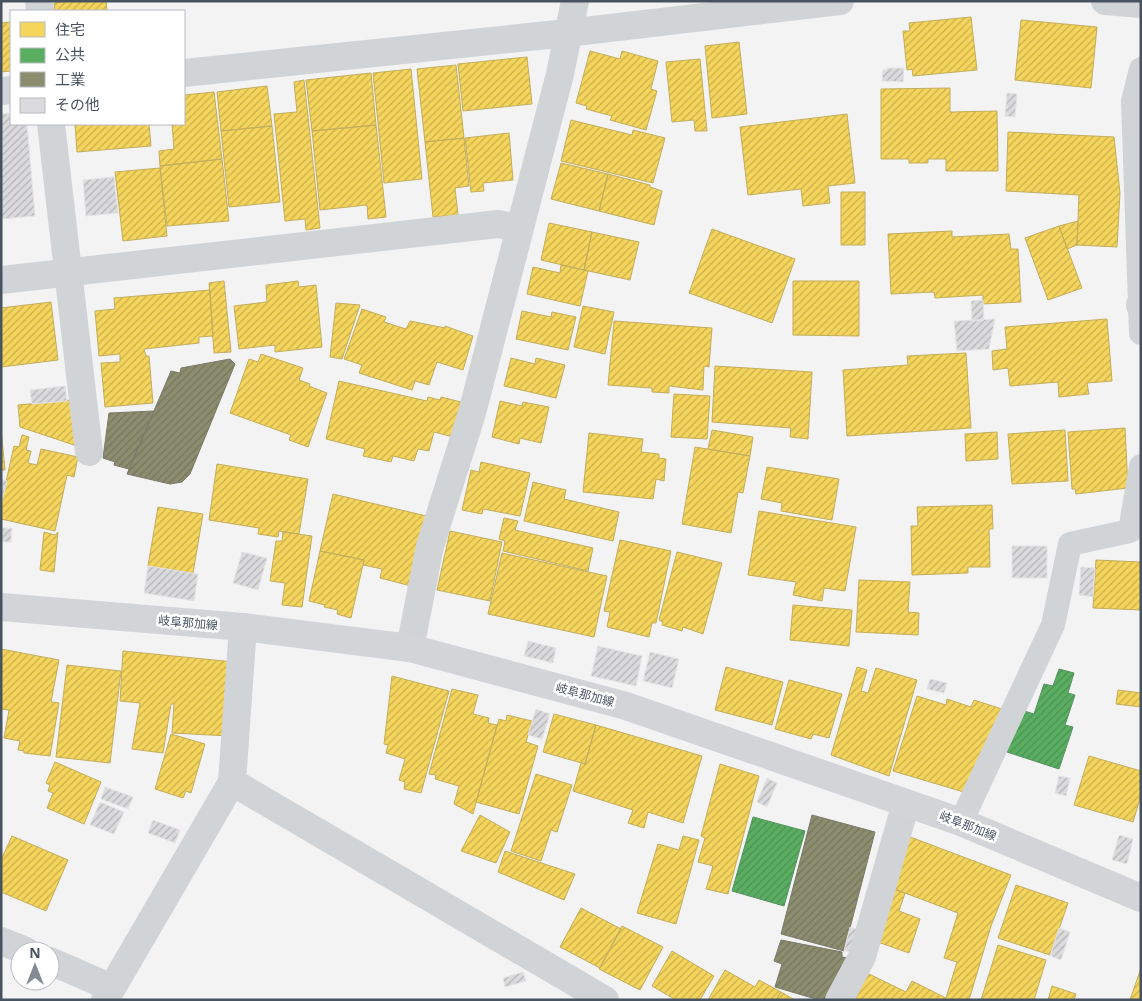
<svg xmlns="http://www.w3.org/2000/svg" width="1142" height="1001" viewBox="0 0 1142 1001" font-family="'Open Sans','Noto Sans JP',sans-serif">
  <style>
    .homes { fill: url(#homes-hatch); stroke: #c2ae5e }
    .public { fill: url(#public-hatch); stroke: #559361 }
    .industry { fill: url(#industry-hatch); stroke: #787b6a }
    .building { fill: url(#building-hatch); stroke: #e5e5e6 }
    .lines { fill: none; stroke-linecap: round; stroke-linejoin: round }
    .lane { stroke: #d1d4d7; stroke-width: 24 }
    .street { stroke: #d1d4d7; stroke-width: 28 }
    .secondary { stroke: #d2d4d8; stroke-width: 28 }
    .labels { text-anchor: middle; stroke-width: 5; stroke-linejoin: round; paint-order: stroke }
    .street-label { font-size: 12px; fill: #485362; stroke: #fff }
  </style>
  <defs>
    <pattern id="homes-hatch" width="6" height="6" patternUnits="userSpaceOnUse" patternTransform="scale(1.25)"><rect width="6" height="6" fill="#f6d55c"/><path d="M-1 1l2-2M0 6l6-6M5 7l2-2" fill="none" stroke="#c9af4f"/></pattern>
    <pattern id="public-hatch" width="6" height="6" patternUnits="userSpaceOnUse" patternTransform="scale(1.25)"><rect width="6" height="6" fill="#5aae61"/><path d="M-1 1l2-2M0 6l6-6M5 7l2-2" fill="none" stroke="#4c9053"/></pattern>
    <pattern id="industry-hatch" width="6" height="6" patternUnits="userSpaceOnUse" patternTransform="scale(1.25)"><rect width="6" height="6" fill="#8c8c6e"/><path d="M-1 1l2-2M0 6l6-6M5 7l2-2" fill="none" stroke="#74755e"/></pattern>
    <pattern id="building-hatch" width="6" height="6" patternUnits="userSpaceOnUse" patternTransform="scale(1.25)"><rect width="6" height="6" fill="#dbdbdd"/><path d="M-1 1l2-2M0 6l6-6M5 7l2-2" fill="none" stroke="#b4b4b7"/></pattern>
  </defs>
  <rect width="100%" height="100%" fill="#f4f3f3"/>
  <path class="homes" d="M67,1H106L107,11H55L54,3Z
    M971,17L977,70L913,76L912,69L907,70L903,31H910L909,23Z
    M1021,20L1097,27L1091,88L1015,80Z
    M11,22V71L1,72V23Z
    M739,42L747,114L712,118L705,46Z
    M590,51L620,59L622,51L658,61L651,89L657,91L646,130L610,120L612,116L586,109L587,106L576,103Z
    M527,57L532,104L463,111L458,64Z
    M700,59L707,131H695L694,120L672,122L666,62Z
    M456,65L464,138L425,142L417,69Z
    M411,69L422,179L384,183L373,73Z
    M371,73L376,125L312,131L306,80Z
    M304,80L320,228L306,230L305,219L285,221L274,114L297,112L294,82Z
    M267,86L272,126L221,131L217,92Z
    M950,88V112L997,111L998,171H946V159H928V163H909V159H881V89Z
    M214,92L222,159L160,166L159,151L174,149L172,124H184V95Z
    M847,114L855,183L828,186L830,203L803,206L801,189L748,195L740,127Z
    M571,120L632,135L633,130L665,138L653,183L561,161Z
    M75,124H149L151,146L77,152Z
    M376,125L386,217L368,219L367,205L320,210L312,131Z
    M272,126L280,202L229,207L221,131Z
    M1008,132L1114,137L1120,193L1117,247L1077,245L1079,195L1006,191Z
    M509,133L513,180L483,183L484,191L471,192L465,138Z
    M464,138L469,186L455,188L458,215L433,217L425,142Z
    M222,159L229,221L167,226L160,166Z
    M561,163L608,174L599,211L551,199Z
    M160,168L167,236L123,241L115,172Z
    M608,174L650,185V187L662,191L654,225L599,211Z
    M841,192H865V245H841Z
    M1078,221L1077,245L1067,249L1059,226Z
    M549,223L592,232L584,270L541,260Z
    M1059,226L1082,288L1048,300L1025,238Z
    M712,229L795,259L772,323L689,293Z
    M952,231V237L1009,234L1011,249H1018L1021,302L983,304V295L935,298L934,292L891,294L888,234Z
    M592,232L639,242L630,280L584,270Z
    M561,265L588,271L580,306L527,294L533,267L560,273Z
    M224,281L231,352L214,353L209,283Z
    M298,281L299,287L316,285L322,347L275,352V345L239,349L234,306L267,302L266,285Z
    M793,281H859V336L793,335Z
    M210,290L213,336L199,337V343L144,349L146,356H149L153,403L105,407L101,363L120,362V354L99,356L95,311L115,309L114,298Z
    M51,302L58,360L1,367V308Z
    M336,303L360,305L342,359L330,357Z
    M583,306L614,312L605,354L574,347Z
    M362,309L386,317L384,322L406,329L410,321L445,328V326L473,336L463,370L437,362L429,385L415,381L412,390L359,373L362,365L344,359Z
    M522,311L551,317L552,312L576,317L568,350L516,339Z
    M1107,319L1112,381L1087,383L1089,394L1059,397L1058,382L1010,386L1008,368L993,370L992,351L1007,349L1005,327Z
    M614,321L712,328L709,367L704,366L703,390L669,386V393L652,392V388L608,385Z
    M966,353L971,428L847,436L843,370L908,365L907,356Z
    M261,354L303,368L299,380L310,384L309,386L327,393L308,447L289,440L291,435L230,413L249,359L258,362Z
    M511,358L535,364L536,358L565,365L556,398L504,386Z
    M715,366L812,372L808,439L790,437L791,428L712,422Z
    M339,381L427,401L428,397L440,400L441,397L461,402L453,437L434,432L429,451L418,449L414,461L393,456L391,462L363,456L365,449L326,439Z
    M674,394L710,396L707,439L671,437Z
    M72,400L77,446L20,427L18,405Z
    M500,401L522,406L523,402L549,407L541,443L520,438L519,444L492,437Z
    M1,428L5,470H1Z
    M1125,428L1128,488L1076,494L1075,489H1072L1068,432Z
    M712,430L753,437L750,456L708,449Z
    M1065,430L1068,481L1012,484L1008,434Z
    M997,432L998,459L966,461L965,434Z
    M589,433L643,439L641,452L659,454V458L666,459L664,481L656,479L653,499L583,492Z
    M22,435L29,437L26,450L31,451L28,463L37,465L41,449L78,457L74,477L67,475L55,531L1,519V504L14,446L19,447Z
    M695,447L750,456L743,493L738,492L731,533L682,524Z
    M481,462L530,473L520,516L483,509L482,514L462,510L471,470L479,472Z
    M217,464L308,479L299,534L279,531L278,537L258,534L259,528L209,520Z
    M767,467L839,479L832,520L781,511L782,503L761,499Z
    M533,482L566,490L564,499L619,512L613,541L524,521Z
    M333,494L435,518L419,588L380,578L382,569L363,565L364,560L320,551Z
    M992,505L993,529H989L990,567H968V573L912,575L911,526H918L917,507Z
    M158,507L203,514L193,573L148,566Z
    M759,511L856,527L845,591L824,588L822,601L793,595L796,582L748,575Z
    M504,518L518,521L515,530L593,548L588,571L503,551L505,541L499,539Z
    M450,531L502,542L490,601L437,590Z
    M44,532L55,535L58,532L54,572L40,570Z
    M283,532L312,536L302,607L282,605L285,583L270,581L276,541H282Z
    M620,540L671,551L656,623H652L649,637L607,627L610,612L604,611Z
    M320,551L364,560L351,618L337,614L338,610L324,607L325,605L309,601Z
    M677,552L722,563L703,634L683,627L682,631L662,625L663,622L659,620Z
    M502,553L607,576L594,637L488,614Z
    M1096,560L1141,562V610L1093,608Z
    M859,580L910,582L908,612L919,613L918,635L856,632Z
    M793,605L852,610L849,646L790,640Z
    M1,649L59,660L51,702L59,703L50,756L24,753V751L18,750L20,741L4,738L9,710L1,709Z
    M123,651L234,662L229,736L172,733L174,704H171L163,753L132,749L140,703L120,701Z
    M67,665L121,671L110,763L56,757Z
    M726,667L783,682L772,725L715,710Z
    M857,667L867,670L861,691L868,693L876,668L917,680L889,776L831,755Z
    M392,676L449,691L421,793L404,789L405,782L399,780L405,759L386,753L388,745L384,744Z
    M789,680L842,694L829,738L813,734L811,739L775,729Z
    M452,689L478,695L473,714L489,718L488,723L497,725L473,814L454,804L459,786L435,779L436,775L429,774Z
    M1118,690L1141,693V707L1116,704Z
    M917,696L946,705L947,699L971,707L974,700L1002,709L967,793L893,771Z
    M554,714L596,725L585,764L543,752Z
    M507,715L532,721L526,742L538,746L519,814L476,802L499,719L506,721Z
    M596,725L702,756L683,823L648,812L644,828L628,823L633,810L573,791L581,763L585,764Z
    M171,734L205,744L191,793L186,791L183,798L155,789Z
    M1089,756L1141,771V795L1133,822L1074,805Z
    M55,762L101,782L84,824L47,808L53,793L48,791L50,785L46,783Z
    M720,764L759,776L728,894L706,889L713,866L698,862L705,838L701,836Z
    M536,774L572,785L557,832L551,830L541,861L511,851Z
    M480,815L510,832L496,863L461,851Z
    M905,835L1011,875L991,926L969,1000H855L867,973L906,992L912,981L946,998L957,962L944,958L958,913L889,887Z
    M12,836L68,860L46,911L1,892V860Z
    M683,836L699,840L676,924L637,913L658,844L679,850Z
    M505,851L575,874L564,900L498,872Z
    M1016,885L1068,903L1050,955L998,938Z
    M889,887L905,893L899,911L920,919L909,953L872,940Z
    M581,908L621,929L600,968L560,947Z
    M622,926L663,947L640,990L599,969Z
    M998,945L1046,960L1034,1000H981Z
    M672,951L714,976L700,1000H676L652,986Z
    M1141,968V1000H1130Z
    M725,970L755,987L759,980L781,992L776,1000H708Z
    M1052,986L1076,994L1074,1000H1048Z
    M781,992L795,1000H776Z"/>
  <path class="public" d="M1059,669L1074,673L1068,693L1075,695L1065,725L1073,727L1059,769L1007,752L1021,710L1034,714L1044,684L1053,686Z
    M753,817L805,831L784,906L732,891Z"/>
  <path class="industry" d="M230,359L235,364L190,474L182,482L170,484L127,474L171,371L180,373L181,368Z
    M154,411L129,469L114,465L115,462L103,458L109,413Z
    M812,815L875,832L844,951L781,934Z
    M781,940L842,952V957L849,958L831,1000H819L775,987L782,964L774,961Z"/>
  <path class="building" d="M887,68H904L903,82L882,81L883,70H887Z
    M1007,93L1017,94L1015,117L1005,116Z
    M11,113V124H27L35,216L1,219V114Z
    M114,177L118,213L86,216L83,180Z
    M983,300L984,320L972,321L971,301Z
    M995,319L989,349L957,351L954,321Z
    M65,386L67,401L32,404L30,390Z
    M1,479L7,481L1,505Z
    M1,528H12L11,542H1Z
    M1012,546H1047V578H1012Z
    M242,552L267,558L258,590L233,583Z
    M148,566L198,574L194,601L144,593Z
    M1081,567L1095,568L1093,597L1079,595Z
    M528,641L556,648L553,663L524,656Z
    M598,646L642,656L636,686L591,676Z
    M650,652L679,659L672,688L643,681Z
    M930,679L947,683L944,693L927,689Z
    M536,709L550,714L542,739L528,735Z
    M1059,776L1070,778L1066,796L1055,793Z
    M767,778L777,783L767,807L757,802Z
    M105,787L133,797L128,809L101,799Z
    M100,802L124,812L114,834L90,825Z
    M153,820L180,830L175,843L148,833Z
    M1119,835L1133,839L1127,864L1112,860Z
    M850,927L857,929L851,952L844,951Z
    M1059,928L1070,932L1061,960L1050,956Z
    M523,972L526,981L505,987L503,978Z"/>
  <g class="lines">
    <path class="lane" d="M1141,69L1133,101L1141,333
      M961,822L1053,625L1070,544L1130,531L1141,466"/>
    <path class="street" d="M39,1L40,11
      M1105,1L1141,4
      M184,73L567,33L840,1
      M1,91L11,90
      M51,124L89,452
      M1,280L498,224L520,228
      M1140,305H1141
      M410,648L430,546L472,413L560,74L575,1
      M232,782L605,1000
      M1,941L26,951
      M50,961L112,988
      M105,1000L232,782L243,627
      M839,1000L862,957L906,803"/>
    <path class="secondary" d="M1,607L243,627L410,648L626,706L961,822L1141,898"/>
  </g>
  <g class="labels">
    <g class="street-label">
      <text transform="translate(188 623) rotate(5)" y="4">岐阜那加線</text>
      <text transform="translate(585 695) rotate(15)" y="4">岐阜那加線</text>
      <text transform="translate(968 826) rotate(21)" y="4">岐阜那加線</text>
    </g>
  </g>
  <rect width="1142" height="1001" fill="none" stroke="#485362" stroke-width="5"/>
  <rect x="10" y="10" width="175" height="115" fill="#ffffff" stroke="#b6bac0"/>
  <rect x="20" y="22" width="25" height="15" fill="#f6d55c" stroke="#b6bac0"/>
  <text x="55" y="35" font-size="15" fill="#485362">住宅</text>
  <rect x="20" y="48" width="25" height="15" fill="#5aae61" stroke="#b6bac0"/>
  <text x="55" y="60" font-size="15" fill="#485362">公共</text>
  <rect x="20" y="72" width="25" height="15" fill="#8c8c6e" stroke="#b6bac0"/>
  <text x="55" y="85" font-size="15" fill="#485362">工業</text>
  <rect x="20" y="98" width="25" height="15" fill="#dbdbdd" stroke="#b6bac0"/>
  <text x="55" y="110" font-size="15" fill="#485362">その他</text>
  <g transform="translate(35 966)"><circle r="24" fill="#ffffff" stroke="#b6bac0"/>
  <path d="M0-4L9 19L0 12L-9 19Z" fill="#848b95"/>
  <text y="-8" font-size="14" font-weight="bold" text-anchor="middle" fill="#485362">N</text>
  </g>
</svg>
